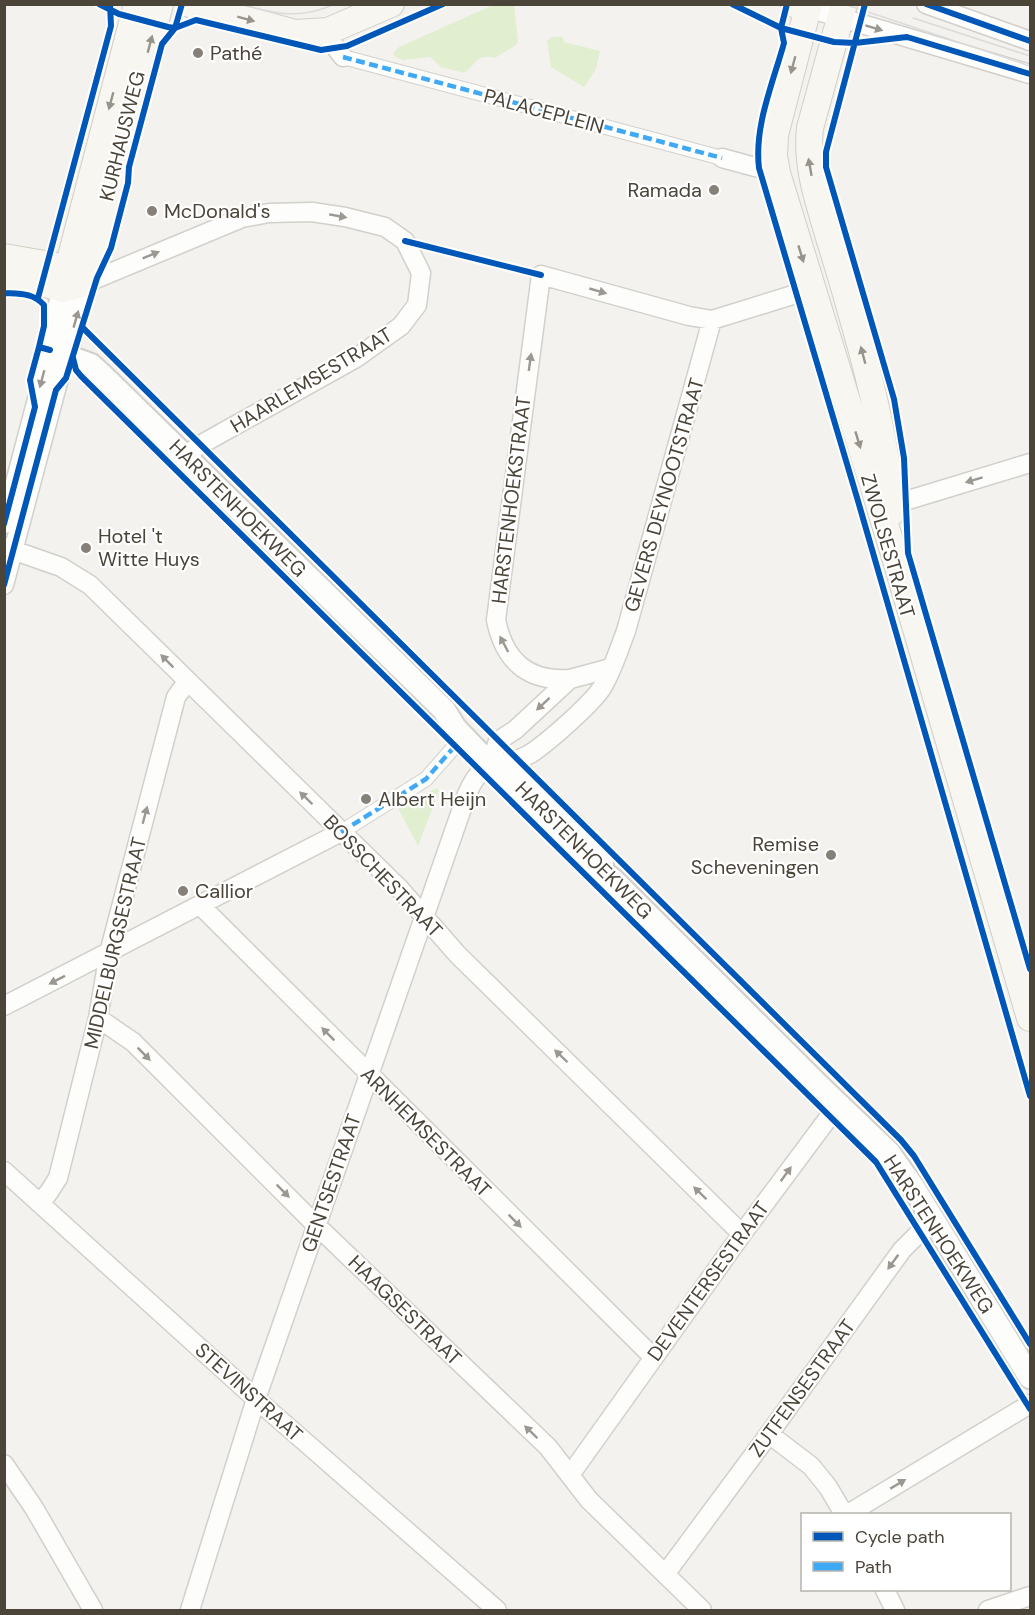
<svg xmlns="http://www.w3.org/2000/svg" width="1035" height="1615" viewBox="0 0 1035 1615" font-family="'DM Sans',sans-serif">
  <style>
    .green { fill: #e1eecf }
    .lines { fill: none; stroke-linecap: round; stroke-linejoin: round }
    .pedestrian-casing { stroke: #d2d0cb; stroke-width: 16 }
    .minor-casing { stroke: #d2d0cb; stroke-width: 21 }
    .tertiary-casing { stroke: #d2d0cb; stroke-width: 26 }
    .secondary-casing { stroke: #d3cfc5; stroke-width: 28 }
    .pedestrian { stroke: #fdfdfc; stroke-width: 14 }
    .minor { stroke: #fdfdfc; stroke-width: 18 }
    .tertiary { stroke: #fdfdfc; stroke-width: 22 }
    .secondary { stroke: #f7f6f1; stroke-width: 26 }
    .tram { stroke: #dbdbda; stroke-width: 1.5 }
    .quiet { stroke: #3fa9f5; stroke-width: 4.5; stroke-dasharray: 9 4.5; stroke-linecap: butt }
    .cycleway-casing { stroke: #fff; stroke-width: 10 }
    .cycleway { stroke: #0057b8; stroke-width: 6 }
    .oneway { fill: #98948c }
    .oneway2 { fill: #9b9791 }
    .poi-dot { fill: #868178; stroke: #fff; stroke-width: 2 }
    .labels { text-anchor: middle; stroke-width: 4.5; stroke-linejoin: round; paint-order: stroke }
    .poi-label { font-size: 20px; fill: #4b4439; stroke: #fff; text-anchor: start }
    .street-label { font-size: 20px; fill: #4b4439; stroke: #fff }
  </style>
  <rect width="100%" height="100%" fill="#f4f2ee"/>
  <path class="green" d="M493,5H514L518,41L516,45L495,58C476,53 477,64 464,73L441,67L430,57L403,60L394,56L393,53L399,47Z
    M552,37H563L564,42L600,51L596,69L584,87L551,67L547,41Z
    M437,788L439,791L418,846L398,808Z"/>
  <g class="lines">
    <g class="pedestrian-casing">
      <path id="pedestrian" d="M343,57L722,158
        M341,832L426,779L455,746"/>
    </g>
    <g class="minor-casing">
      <path id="minor" d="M926,4L1030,41
        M808,8L1030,74
        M323,31L343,57
        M722,158L777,173
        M86,283L242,218L269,213L312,212L345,217L385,227L405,241L421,273L417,305L401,326L356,358L200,445L186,455
        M879,498L905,501L1030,463
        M4,524L50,350
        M4,547L61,567L90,585L399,888L458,955L742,1234
        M4,585L65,356
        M570,679C527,682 504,660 496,620L541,275L689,316L712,320L812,289
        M490,765L498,741L515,730L570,679L611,668
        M201,906L653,1357
        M4,1006L341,832
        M98,1018L133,1042L316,1225L548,1447L589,1500L702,1610
        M4,1171L256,1399L497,1610
        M40,1203L49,1192L58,1178L98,1018L109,953L176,697L187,682
        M769,1434L811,1466L828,1487L844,1514
        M4,1464L34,1508L93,1610
        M570,1475L742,1234L838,1105
        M848,1514L1030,1404
        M666,1573L769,1434L902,1250L920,1232L935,1223
        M885,1590L895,1610
        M190,1610L256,1399L467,794C485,751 504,772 533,752C549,741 594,702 603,686C613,669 619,649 626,631L712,320
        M988,1610L1030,1596"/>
    </g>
    <g class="tertiary-casing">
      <path id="tertiary" d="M65,356L86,283L68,268L50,350L91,365L104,377L444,710L455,728L569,847L613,880L817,1084L889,1153L913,1187L1030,1377
        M511,765L582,834L602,864"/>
    </g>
    <g class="secondary-casing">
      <path id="secondary" d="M190,4L295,33L328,31L391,4
        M794,4L808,8L775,135L774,156L777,173L895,557L1030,1018
        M844,4L810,128C806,164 817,197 827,231C836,260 845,289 853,319C871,382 887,446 892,512
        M4,257L68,268L137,4
        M4,277L26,278L63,289L86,283L160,4"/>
    </g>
    <use href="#pedestrian" class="pedestrian"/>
    <use href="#minor" class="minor"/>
    <use href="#tertiary" class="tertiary"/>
    <use href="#secondary" class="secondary"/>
    <path class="tram" d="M239,4C276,14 299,20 335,4
      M276,4H306
      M844,4L1030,66
      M913,18L1030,56"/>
    <path class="quiet" d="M343,57L722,158
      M341,832L426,779L455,746"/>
    <g class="cycleway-casing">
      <path id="cycleway" d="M99,4L119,14L168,27L175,28L196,20L321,50L347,46L443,4
        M732,4L781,28L834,42L855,43L907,37L1030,74
        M787,4L781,28L784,43C773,83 754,126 759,168L858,501L1030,1096
        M865,4L826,152V167L894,399L904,458L908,553L1030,969
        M926,4L1030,41
        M405,241L541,275
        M4,293C21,294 33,293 44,305V326L39,347L50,350
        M38,298L111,26L110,4
        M82,327L901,1140L914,1156L1030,1344
        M73,358L76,370L81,376L876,1162L1030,1409
        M4,524L35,407L30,380L39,347
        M4,585L56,390L66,378L97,278L111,248L128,183L129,167L162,44L175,28L182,4"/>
    </g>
    <use href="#cycleway" class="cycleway"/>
  </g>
  <defs><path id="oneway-solid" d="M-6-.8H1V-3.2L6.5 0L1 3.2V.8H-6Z" transform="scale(1.5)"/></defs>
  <g class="oneway">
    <use href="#oneway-solid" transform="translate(246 19) rotate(15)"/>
    <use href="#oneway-solid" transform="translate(150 44) rotate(-75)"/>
    <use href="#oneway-solid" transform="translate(793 65) rotate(105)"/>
    <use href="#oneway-solid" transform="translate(111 101) rotate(105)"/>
    <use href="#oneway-solid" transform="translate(810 167) rotate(-100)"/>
    <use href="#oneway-solid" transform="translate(801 254) rotate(73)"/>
    <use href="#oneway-solid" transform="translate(863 355) rotate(-105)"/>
    <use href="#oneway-solid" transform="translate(858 440) rotate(73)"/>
  </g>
  <g class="oneway2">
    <use href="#oneway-solid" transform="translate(874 28) rotate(17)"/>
    <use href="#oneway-solid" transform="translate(338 216) rotate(10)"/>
    <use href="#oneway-solid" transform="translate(151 255) rotate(-22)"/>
    <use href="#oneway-solid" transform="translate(598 291) rotate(16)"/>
    <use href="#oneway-solid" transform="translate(76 319) rotate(-74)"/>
    <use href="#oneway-solid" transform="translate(530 362) rotate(-82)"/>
    <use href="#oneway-solid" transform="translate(42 379) rotate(105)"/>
    <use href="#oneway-solid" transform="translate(974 480) rotate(163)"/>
    <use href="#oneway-solid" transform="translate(504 644) rotate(-118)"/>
    <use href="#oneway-solid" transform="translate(167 661) rotate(-135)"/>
    <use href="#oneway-solid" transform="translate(543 704) rotate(137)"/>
    <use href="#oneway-solid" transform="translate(306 798) rotate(-136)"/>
    <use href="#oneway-solid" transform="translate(145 815) rotate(-75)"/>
    <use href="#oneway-solid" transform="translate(57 980) rotate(153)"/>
    <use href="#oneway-solid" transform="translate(328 1034) rotate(-135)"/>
    <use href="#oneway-solid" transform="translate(144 1054) rotate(45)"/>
    <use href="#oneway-solid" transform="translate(561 1056) rotate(-136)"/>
    <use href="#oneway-solid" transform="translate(786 1174) rotate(-54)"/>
    <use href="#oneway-solid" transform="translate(283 1191) rotate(45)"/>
    <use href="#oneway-solid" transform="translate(700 1193) rotate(-136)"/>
    <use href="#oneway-solid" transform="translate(515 1221) rotate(45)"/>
    <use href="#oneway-solid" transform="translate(893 1262) rotate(126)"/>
    <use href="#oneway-solid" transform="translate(531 1432) rotate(-136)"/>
    <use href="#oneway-solid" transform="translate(898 1484) rotate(-31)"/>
  </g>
  <g class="poi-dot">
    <circle cx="198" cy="53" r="6"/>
    <circle cx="714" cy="190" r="6"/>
    <circle cx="152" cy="211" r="6"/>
    <circle cx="86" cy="548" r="6"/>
    <circle cx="366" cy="799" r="6"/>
    <circle cx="831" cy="855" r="6"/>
    <circle cx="183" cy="891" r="6"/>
  </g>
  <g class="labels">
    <g class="poi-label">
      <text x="210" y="60">Pathé</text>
      <text x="702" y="197" text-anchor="end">Ramada</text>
      <text x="164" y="218">McDonald's</text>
      <text x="98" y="543">Hotel 't<tspan x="98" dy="23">Witte Huys</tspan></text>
      <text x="378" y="806">Albert Heijn</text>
      <text x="819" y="851" text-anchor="end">Remise<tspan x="819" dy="23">Scheveningen</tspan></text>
      <text x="195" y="898">Callior</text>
    </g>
    <g class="street-label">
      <text transform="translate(544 111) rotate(15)" y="7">PALACEPLEIN</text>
      <text transform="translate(122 136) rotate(-76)" y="7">KURHAUSWEG</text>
      <text transform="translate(311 380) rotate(-31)" y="7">HAARLEMSESTRAAT</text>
      <text transform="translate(664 495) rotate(-74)" y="7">GEVERS DEYNOOTSTRAAT</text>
      <text transform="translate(511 500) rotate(-83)" y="7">HARSTENHOEKSTRAAT</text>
      <text transform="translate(238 508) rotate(45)" y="7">HARSTENHOEKWEG</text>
      <text transform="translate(888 546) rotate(74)" y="7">ZWOLSESTRAAT</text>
      <text transform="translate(584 850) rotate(45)" y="7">HARSTENHOEKWEG</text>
      <text transform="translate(383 876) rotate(46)" y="7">BOSSCHESTRAAT</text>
      <text transform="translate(115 943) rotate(-77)" y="7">MIDDELBURGSESTRAAT</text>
      <text transform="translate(426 1132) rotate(45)" y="7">ARNHEMSESTRAAT</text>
      <text transform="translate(331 1183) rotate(-71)" y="7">GENTSESTRAAT</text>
      <text transform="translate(939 1234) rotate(57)" y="7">HARSTENHOEKWEG</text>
      <text transform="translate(708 1281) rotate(-54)" y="7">DEVENTERSESTRAAT</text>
      <text transform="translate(405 1310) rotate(44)" y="7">HAAGSESTRAAT</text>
      <text transform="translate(802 1388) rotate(-54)" y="7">ZUTFENSESTRAAT</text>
      <text transform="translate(249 1392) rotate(42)" y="7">STEVINSTRAAT</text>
    </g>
  </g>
  <rect width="1035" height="1615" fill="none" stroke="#4b4439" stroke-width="12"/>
  <rect x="801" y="1513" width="210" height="78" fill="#ffffff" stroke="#b7b4b0" stroke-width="1.5"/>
  <rect x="813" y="1532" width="30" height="9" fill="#0057b8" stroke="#b7b4b0" stroke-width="1.5"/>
  <text x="855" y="1543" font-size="18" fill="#4b4439">Cycle path</text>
  <rect x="813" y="1562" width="30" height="9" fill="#3fa9f5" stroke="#b7b4b0" stroke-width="1.5"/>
  <text x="855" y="1573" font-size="18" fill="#4b4439">Path</text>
</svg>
